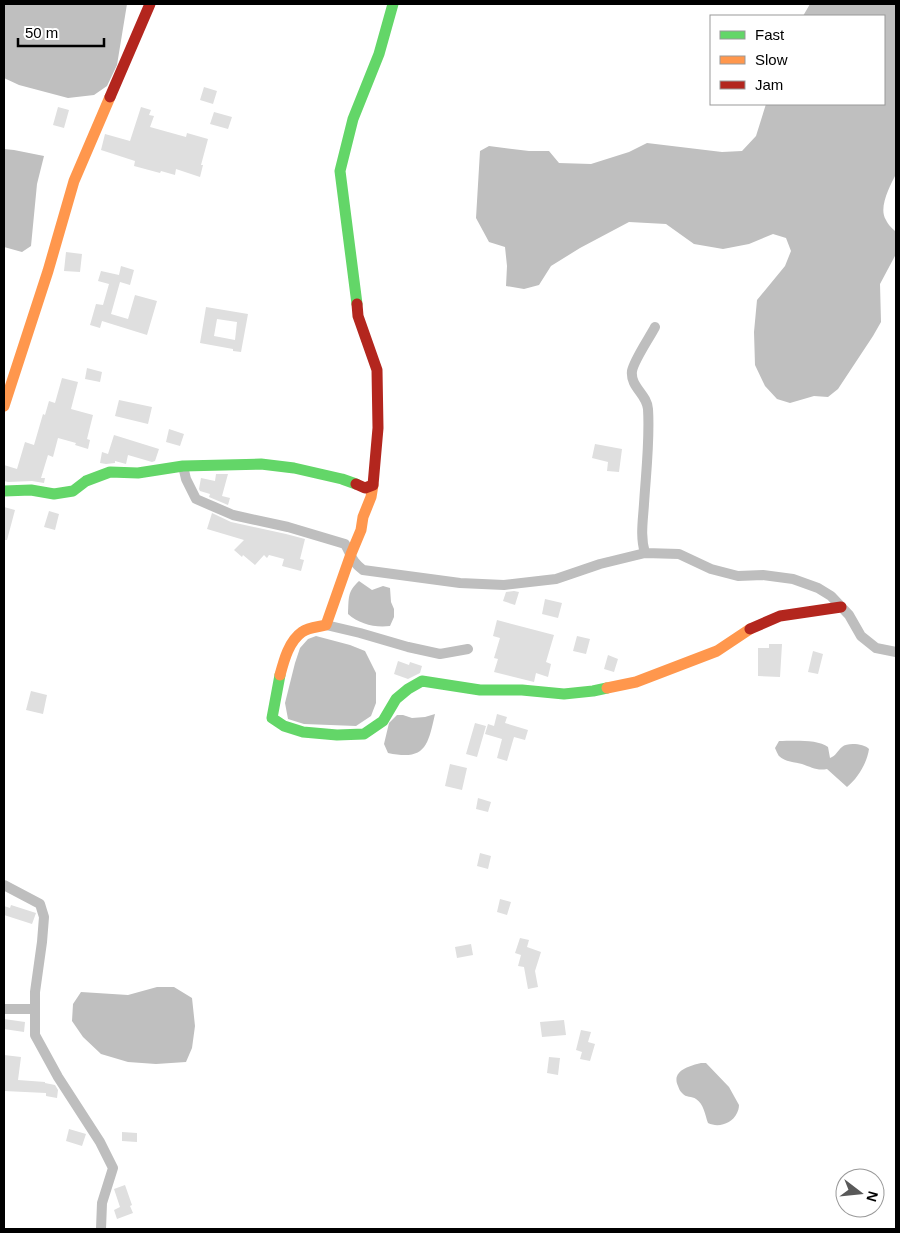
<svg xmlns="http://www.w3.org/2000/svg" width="900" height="1233" viewBox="0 0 900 1233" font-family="Helvetica,sans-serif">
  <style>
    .water { fill: #bfbfbf }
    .building { fill: #dfdfdf; fill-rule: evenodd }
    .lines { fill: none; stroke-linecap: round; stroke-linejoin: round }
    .street { stroke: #bebebe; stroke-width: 10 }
    .fast { stroke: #63d668; stroke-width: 11 }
    .slow { stroke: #ff974d; stroke-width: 11 }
    .jam { stroke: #b3261e; stroke-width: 11 }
  </style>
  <rect width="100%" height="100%" fill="#fff"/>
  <path class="water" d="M4,4H127L117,65L107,86L94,95L68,98L19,85L4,78Z
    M810,4H896V174C890,186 878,208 886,220C888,225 893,229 896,232V254L880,284L881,322L873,336L838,389L828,397L814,396L790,403L777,399L765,386L755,365L754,332L757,300L785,266L791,251L786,238L773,234L749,244L723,249L694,244L666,224L629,222L580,248L551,266L539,285L524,289L506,286L507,266L505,247L489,242L476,218L480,151L489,146L529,151H549L559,163L591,164L629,152L647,143L722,152L742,151L756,136L766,104H884V16H803Z
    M4,149L14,150L44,156L37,184L31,246L22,252L4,247Z
    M359,581L372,590L383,586L390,588L391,602L394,609V617L390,626C375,628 359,624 348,614C349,598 347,592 359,581Z
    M316,636L350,645L365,651L376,673V703L371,716L356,726L304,724L288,719L285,703L295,663L300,648L308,639Z
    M435,714C428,746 425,761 388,753L384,744L389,723L397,715H403L412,718L425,717Z
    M779,741C792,741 818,739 828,747L830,758C836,756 837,751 842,747C848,742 864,744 869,749C867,763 858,778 847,787L827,769C817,771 811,767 802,764C795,762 785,762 779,756C778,755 776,750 775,748Z
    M157,987H174L192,998L195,1026L192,1048L186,1062L156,1064L128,1062L101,1054L83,1037L72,1021L73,1004L81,992L128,995Z
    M701,1063H706L729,1087L739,1105C739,1108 738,1111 737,1113C732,1124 718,1128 708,1123C705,1115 704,1104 696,1099C692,1096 686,1098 682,1093C680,1091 679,1089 678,1086C671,1071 689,1066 701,1063Z"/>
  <path class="building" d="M204,87L217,91L213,104L200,100Z
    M58,107L69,110L64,128L53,125Z
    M141,107L151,110L149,115L154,116L150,127L186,137L187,133L208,139L201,165H203L200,177L176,169L175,175L161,171L160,173L134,166L135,161L101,150L105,134L130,141Z
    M214,112L232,117L228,129L210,124Z
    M66,252L82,254L80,272L64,271Z
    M121,266L134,270L130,285L120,282L111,314L128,319L135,295L157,301L147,335L102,321L100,328L90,325L96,304L103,305L109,284L98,281L101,271L119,275Z
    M206,307L248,314L241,352L233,351V349L200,343ZM217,319L237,322L235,340L214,336Z
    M87,368L102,372L100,382L85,379Z
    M62,378L78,382L71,409L93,415L87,439L90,440L88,449L75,445L76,443L58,438L53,457L48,455L41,478H45L44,483L32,481L8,482L4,481V465L17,469L25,442L34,445L43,414L45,415L49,401L55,403Z
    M119,400L152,407L148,424L115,416Z
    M169,429L184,434L180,446L166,442Z
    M114,435L159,449L155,461L152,462L128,455L126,464L115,461V463L106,464L100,463L102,452L108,454Z
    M595,444L622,449L619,472L607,471L608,462L592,458Z
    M216,474H228L222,496L230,498L228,505L209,497L210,494L200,491L199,489L201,478L215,481Z
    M4,507L15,510L7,540H4Z
    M49,511L59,514L55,530L44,527Z
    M212,513L231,522L286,534L305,539L300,559L304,560L301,571L282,566L284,559L269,555L267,558L264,555L255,565L243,555L242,557L234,550L244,540L207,529Z
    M514,591L519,592L515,605L503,601L506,592Z
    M545,599L562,603L558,618L542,614Z
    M497,620L554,635L546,662L551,664L548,677L536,673L534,682L494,672L498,659L494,658L500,638L493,636Z
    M577,636L590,639L586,654L573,651Z
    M769,644H782L780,677L758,676V648H769Z
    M813,651L823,654L818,674L808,672Z
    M608,655L618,659L614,672L604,669Z
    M398,661L409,665L410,662L422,666L420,673L408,679L394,674Z
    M31,691L47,695L43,714L26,710Z
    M497,714L507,717L505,723L528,730L525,740L514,737L507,761L497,758L502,739L485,734L488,724L494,726Z
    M475,723L486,726L477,757L466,754Z
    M450,764L467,768L462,790L445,786Z
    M478,798L491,802L488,812L476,809Z
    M480,853L491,856L488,869L477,866Z
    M500,899L511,902L507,915L497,912Z
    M11,905L36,913L32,924L4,915V906L10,908Z
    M520,938L529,940L527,947L541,952L535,971L538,987L528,989L524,967L518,966L521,955L515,953Z
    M471,944L473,955L457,958L455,947Z
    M4,1019L25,1022L24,1032L4,1029Z
    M564,1020L566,1035L542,1037L540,1022Z
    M581,1030L591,1032L588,1042L595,1044L590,1061L580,1059L582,1052L576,1050Z
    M4,1055L21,1057L18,1080L45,1082V1083L55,1085L58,1090L57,1098L46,1096V1093L4,1091Z
    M549,1057L560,1058L558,1075L547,1073Z
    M69,1129L86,1134L82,1146L66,1141Z
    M122,1132L137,1133V1142L122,1141Z
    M125,1185L132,1205L130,1206L133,1213L117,1219L114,1210L120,1207L114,1189Z"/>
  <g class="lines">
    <path class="street" d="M183,466L186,479L196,499L233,515L288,527L345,544C352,556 351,561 363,570L460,583L504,585L556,579L600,564L645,553L679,554L711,569L738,576L763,575L793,579L818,588L831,596L849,615L861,636L876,648L896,652
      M645,553C640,537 643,520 644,504C646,472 650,440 648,409C647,394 630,387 632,371C634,360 650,337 655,327
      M326,625L360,633L408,647L440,654L468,649
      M4,885L40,904L44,917L42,942L35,992V1035L58,1077L100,1142L113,1168L102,1203L101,1229
      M4,1009H35"/>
    <path class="fast" d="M357,304L340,171L353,119L379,54L393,4
      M4,491L31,490L54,494L73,491L86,481L110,472L138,473L183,466L261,464L294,468L342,479L356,484
      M280,675L272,718L284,726L303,732L337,735L364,734L383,721L396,699L408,689L422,681L480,690H522L564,694L593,691L607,688"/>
    <path class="slow" d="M4,406L48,271L74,181L110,97
      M280,675C284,660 289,641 302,632C309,627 319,627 326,625L351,554L361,530L363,517L371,497L373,485
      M607,688L636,682L717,651L750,629"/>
    <path class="jam" d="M110,97L150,4
      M356,484L365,488L373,485L378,428L377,370L358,316L357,304
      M750,629L780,616L841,607"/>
  </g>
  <rect width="900" height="1233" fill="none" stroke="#000000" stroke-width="10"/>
  <rect x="710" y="15" width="175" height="90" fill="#ffffff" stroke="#999999"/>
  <rect x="720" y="31" width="25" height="8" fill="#63d668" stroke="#999999"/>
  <text x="755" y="40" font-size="15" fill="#000000">Fast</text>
  <rect x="720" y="56" width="25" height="8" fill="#ff974d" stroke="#999999"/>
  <text x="755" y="65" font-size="15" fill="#000000">Slow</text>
  <rect x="720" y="81" width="25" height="8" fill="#b3261e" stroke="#999999"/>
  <text x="755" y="90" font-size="15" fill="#000000">Jam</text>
  <g transform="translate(860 1193) rotate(106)"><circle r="24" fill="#ffffff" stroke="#999999"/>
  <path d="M0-4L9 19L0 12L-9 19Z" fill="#595959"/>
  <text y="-8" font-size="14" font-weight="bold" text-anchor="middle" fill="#000000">N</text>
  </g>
  <path d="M18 38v8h86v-8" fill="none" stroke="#000000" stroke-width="2.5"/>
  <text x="25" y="38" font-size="15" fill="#000000" stroke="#ffffff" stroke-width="4" paint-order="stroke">50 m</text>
</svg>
